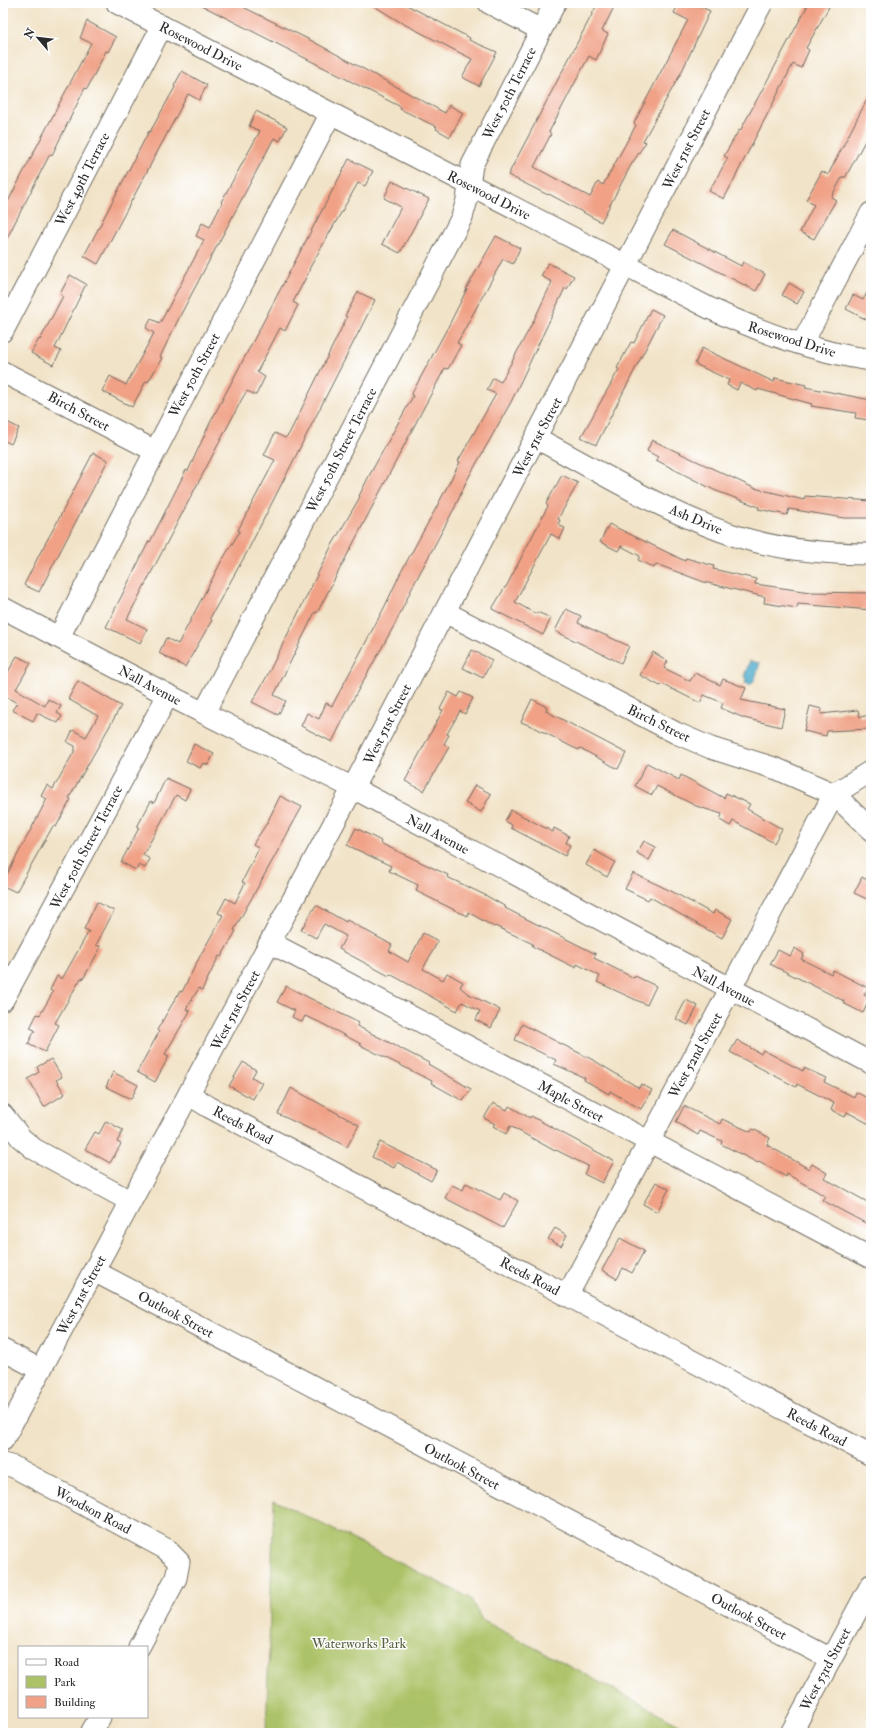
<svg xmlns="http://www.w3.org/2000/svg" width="874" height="1736" viewBox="0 0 874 1736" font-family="'IM FELL Double Pica',serif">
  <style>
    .green { fill: #acc267; stroke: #6c7649 }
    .water { fill: #4caaca; stroke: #3c6a7a }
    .building { fill: #f0a186 }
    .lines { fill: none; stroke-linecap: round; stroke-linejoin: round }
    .minor-casing { stroke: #706b62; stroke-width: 23 }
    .minor { stroke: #fff; stroke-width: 21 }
    .labels { text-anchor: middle; stroke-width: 3; stroke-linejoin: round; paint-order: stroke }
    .street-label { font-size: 14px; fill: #2b2b2b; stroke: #fff }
    .park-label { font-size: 14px; fill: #586040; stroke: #fff }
  </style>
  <rect width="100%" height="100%" fill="#fff"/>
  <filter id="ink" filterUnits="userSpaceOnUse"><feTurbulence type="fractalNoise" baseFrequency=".025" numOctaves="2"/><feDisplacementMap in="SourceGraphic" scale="8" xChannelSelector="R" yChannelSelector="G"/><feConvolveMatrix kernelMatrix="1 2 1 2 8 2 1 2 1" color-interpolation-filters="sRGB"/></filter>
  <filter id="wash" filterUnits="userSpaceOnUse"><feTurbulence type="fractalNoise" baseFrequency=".012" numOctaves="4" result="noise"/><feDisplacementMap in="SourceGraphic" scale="16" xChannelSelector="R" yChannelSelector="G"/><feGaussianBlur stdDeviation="0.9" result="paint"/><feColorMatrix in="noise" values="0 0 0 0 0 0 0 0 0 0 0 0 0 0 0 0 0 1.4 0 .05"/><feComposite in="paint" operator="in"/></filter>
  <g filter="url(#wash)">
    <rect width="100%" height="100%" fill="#f1e3c7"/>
    <path class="green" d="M274,1500L470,1598L482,1620L696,1733H266Z"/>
    <path class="water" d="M750,661L760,663L755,679L750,685L745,683L746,679L744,676Z"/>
    <g id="blocks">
      <path class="building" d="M197,3H235L312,41L445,113L449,105L463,113L450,137L436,129L437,127L400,109L401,107Z
        M369,3H403L470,38L469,40L497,52L479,86L462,77L472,59L402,23Z
        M598,3H616L602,31L608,34L596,60L589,56L549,132L551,134L534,167L590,197L598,182L603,185L636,125L634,123L688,20L674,13L679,3H693L710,11L681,73L643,141L646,142L631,165L601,222L549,194L548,195L508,175Z
        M809,3H823L829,7L806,48L809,50L801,68L793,64L724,199L709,191L728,158L724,156L739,130L740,131Z
        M87,21L116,37L108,52L106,51L87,89L85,88L52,155L50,154L3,246V211L91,43L80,38Z
        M182,71L207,85L199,100L188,94L98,264L84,256L149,131L150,132L175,87L174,86Z
        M871,92V130L845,178L843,176L831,197L836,200L814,239L800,232L814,205L806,200L822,171L828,175Z
        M256,111L287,127L280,141L274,138L180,316L160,357L162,358L148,382L146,381L132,407L102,391L110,376L126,385L154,333L146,328L151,319L160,323L204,240L196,236L202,223L210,227L222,203L221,202L260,131L249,126Z
        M349,159L373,171L365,186L358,183L309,269L310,270L293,302L298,305L285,331L280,328L257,372L265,377L256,395L247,391L243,397L127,619L147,629L140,643L106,627L149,541L150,542L186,470L188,471L210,423Z
        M392,181L429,199L400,253L382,244L401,207L384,198Z
        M673,230L741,266L743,262L765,274L756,291L665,244Z
        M496,236L520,248L513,264L503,259L457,343L461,345L448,369L445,368L421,413L317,613L315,612L274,695L286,701L278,715L252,702L266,678L331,547L360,497L359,496L369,476L413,396L411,395L449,325L467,289H466Z
        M548,263L574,276L567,289L565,288L511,402L466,482L455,507L414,584L395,624L356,694L332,742L301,726L307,713L319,719L326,703L332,706L385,606L401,572L435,510L460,462L458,461L496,394L487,390L493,378L501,382L533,322L552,282L541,276Z
        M70,275L86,284L55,348L61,351L53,365L31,353L39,339L40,340L63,296L60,294Z
        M789,283L804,292L797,304L782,295Z
        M871,285V322L846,309L853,295L863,300Z
        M358,292L375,300L246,554L210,618L212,620L185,667L159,653L166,638L178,644L221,562L240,531L238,530L275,460L264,455L275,433L285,438L289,434L347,317L345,316Z
        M651,309L663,315L596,445L581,437L619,369L617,368L631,342L634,343Z
        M702,348L774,382L775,378L806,385L805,387L871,400L869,420L855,418L856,413L811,406L812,404L758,389L757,391L740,383L737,390L727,385L729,380L695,364Z
        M3,420L19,428L11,444L3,440Z
        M652,440L754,488L804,500L805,496L871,501V518H844L789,509L787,515L758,509L759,507L714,490L656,460L658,457L647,451Z
        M93,453L108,460L39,592L24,585L41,551L55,526Z
        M562,475L578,483L558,519L560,520L558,525L565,528L560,539L551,534L515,602L536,614L537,612L551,618L543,635L492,609L505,587H506L548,506L546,504Z
        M609,524L685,561L686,558L714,566L713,569L756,579L755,584L810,592L871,593V610L798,604L797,608L764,603L765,597L704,582L656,564L654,568L638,560L640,556L621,546L618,551L600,542Z
        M566,609L581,616L578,623L629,646L621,663L555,631Z
        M472,650L492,660L483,678L463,668Z
        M653,652L668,661L664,668L690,681L695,673L720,685L723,679L746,688L741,700L785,709L781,727L744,718L721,708L723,703L704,695L700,703L662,684L660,686L640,675Z
        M17,656L31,663L16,689L45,706L48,699L61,706L57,713L62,716L58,723L37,713L33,721L12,710L17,703L3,695V681Z
        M78,681L121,706L69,798L71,799L56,827L53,826L16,892L3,886V882L47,799L41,796L47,785L53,789L75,750V746L67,742L73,730L86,737L98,716L68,699Z
        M449,692L458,697L461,692L473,698L465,714L460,711L447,734L449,735L444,744L449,747L424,791L405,781L443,710L440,709Z
        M532,699L547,707L546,711L626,753L618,769L580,748L579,750L572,747L536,728L521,722Z
        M810,706L822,709L821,714L858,710L860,717L870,715V729L827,731L826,736L804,731Z
        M194,744L214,754L208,765L203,763L200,768L186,761Z
        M647,763L679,780L681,775L724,798L726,793L750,804L747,809L782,829L774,843L733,821L730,826L720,820L722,814L696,806L657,786L652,795L635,786Z
        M166,778L190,789L185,800L176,795L143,855L150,859L145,868L139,865L136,870L121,862L139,828L137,827L151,801L154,803Z
        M475,785L491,794L481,812L465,803Z
        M280,796L302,807L234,930L236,931L221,957L219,956L202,990L199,988L186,1009L190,1011L165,1054L169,1056L155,1082L137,1072L159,1032L157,1030L180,991L182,992L200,956L223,915L218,913L226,898L235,903L245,883L242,882L259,848L253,844L267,823Z
        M511,810L553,832L554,828L569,836L566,843L570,845L565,856L511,828L512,825L505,821Z
        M356,828L381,841L380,843L448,875L447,877L485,895L506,907L505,908L596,954L594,958L634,978L635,976L656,986L647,1005L597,982L600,976L577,964L576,968L532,946L533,944L495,926L494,927L468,912L467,916L416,891L418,885L389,871L391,866L347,845Z
        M644,841L656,847L649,860L637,853Z
        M594,850L615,862L607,877L586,865Z
        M633,873L673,892L713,914L715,910L732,919L722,938L650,897L648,900L625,889Z
        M862,877L871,882V901L854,893Z
        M97,902L114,911L96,945L101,947L83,979L81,978L55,1023L59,1025L45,1052L28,1044L35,1030L30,1028L37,1014L40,1015L53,992L50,990L57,976L62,979L89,931L84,929Z
        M316,905L346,922L347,920L392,945L389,951L408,962L423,933L438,941L423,969L443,980L447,973L463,982L460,987L467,993L500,1010L491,1028L476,1020L480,1011L462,1002L457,1011L390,974L389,976L339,949L346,936L324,924L316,938L301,930Z
        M795,948L804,954L801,959L831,974L833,970L868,988L864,995L870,998L863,1013L843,1003L844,1001L770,964L778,950L790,956Z
        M286,986L359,1023L357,1026L429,1063L428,1064L471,1089L463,1101L431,1083L432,1081L360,1045L361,1044L319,1022L305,1016L302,1022L292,1017L295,1011L277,1002Z
        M686,1000L698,1006L688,1025L676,1019Z
        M522,1024L595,1061L639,1088L641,1084L652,1090L641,1109L610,1091L609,1094L584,1080L585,1078L554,1064L556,1060L515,1040Z
        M737,1040L761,1054L763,1050L803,1071L804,1068L826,1078L824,1082L854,1097L856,1092L871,1100V1125L847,1112L845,1117L831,1110L834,1103L797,1084L796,1087L730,1052Z
        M51,1059L62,1077L56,1080L65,1094L44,1107L28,1079L39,1072L37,1067Z
        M243,1062L256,1070L252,1077L262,1083L253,1099L229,1086Z
        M113,1072L138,1085L131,1099L106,1087Z
        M291,1088L359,1125L347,1147L315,1130L314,1131L278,1114Z
        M493,1103L507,1110L509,1106L530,1118L531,1116L614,1161L602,1183L584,1174L588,1166L556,1150L555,1151L510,1126L506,1134L493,1126L495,1124L484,1118Z
        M684,1106L720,1124L722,1119L751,1132L753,1129L770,1138L767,1145L809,1169L812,1164L827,1173L824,1178L871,1204V1226L822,1200L825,1196L787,1174L786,1177L759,1161L758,1163L721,1144L722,1141L700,1131L698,1135L676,1122Z
        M106,1121L123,1130L117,1142L121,1144L110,1163L85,1149L95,1132L99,1134Z
        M380,1142L437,1170L431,1181L397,1162L394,1168L372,1157Z
        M656,1182L669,1189L657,1212L643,1204Z
        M466,1183L500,1200L504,1193L518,1201L503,1228L445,1198L452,1185L463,1190Z
        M555,1228L567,1235L561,1246L548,1239Z
        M620,1238L644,1251L632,1273L623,1268L617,1279L602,1270Z"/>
    </g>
  </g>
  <g filter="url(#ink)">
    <use href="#blocks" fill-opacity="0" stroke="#706b62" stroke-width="1"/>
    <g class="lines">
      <g class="minor-casing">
        <path id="minor" d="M117,3L709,308C761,332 814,352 871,360
          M489,3L541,30
          M3,331L162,26
          M802,344L871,213
          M3,372L155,451
          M536,438C601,472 665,513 736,536C779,550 826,554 871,554
          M3,608L168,695L353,788L871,1063
          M445,612L676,733L711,748L777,769L834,794L871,830
          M59,637L331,113
          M204,713L462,217L467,200L472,165L555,3
          M271,943L871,1258
          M3,1000L168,695
          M190,1095L209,1107L871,1455
          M3,1115L21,1138L34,1149L130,1201
          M94,1271L831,1659
          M567,1296L834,794L871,771
          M3,1350L41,1370
          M3,1440L357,780L762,3
          M3,1464L14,1467L166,1549L179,1562L176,1578L139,1647
          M91,1733L100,1717
          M791,1733L871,1585"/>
      </g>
      <use href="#minor" class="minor"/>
    </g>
  </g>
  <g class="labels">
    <g class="street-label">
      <text transform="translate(201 46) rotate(27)" y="5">Rosewood Drive</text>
      <text transform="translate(509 93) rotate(-63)" y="5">West 50th Terrace</text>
      <text transform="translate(686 149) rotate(-63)" y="5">West 51st Street</text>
      <text transform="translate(82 179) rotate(-63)" y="5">West 49th Terrace</text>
      <text transform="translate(489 195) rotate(27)" y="5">Rosewood Drive</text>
      <text transform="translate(792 339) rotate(17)" y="5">Rosewood Drive</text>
      <text transform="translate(194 375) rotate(-62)" y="5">West 50th Street</text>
      <text transform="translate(79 411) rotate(28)" y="5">Birch Street</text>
      <text transform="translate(537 437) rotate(-62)" y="5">West 51st Street</text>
      <text transform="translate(341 450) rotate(-63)" y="5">West 50th Street Terrace</text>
      <text transform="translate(696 519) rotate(23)" y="5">Ash Drive</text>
      <text transform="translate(150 685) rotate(28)" y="5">Nall Avenue</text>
      <text transform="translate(659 723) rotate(26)" y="5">Birch Street</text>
      <text transform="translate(387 724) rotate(-63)" y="5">West 51st Street</text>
      <text transform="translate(438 834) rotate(28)" y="5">Nall Avenue</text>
      <text transform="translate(86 847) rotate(-62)" y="5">West 50th Street Terrace</text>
      <text transform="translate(724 986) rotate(28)" y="5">Nall Avenue</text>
      <text transform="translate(235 1010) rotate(-62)" y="5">West 51st Street</text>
      <text transform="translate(695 1055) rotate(-61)" y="5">West 52nd Street</text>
      <text transform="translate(571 1101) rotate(28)" y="5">Maple Street</text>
      <text transform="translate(243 1125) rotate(28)" y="5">Reeds Road</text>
      <text transform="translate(530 1276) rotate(28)" y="5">Reeds Road</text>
      <text transform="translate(81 1295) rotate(-62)" y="5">West 51st Street</text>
      <text transform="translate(176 1314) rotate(28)" y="5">Outlook Street</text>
      <text transform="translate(817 1427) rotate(28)" y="5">Reeds Road</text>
      <text transform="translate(462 1466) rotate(28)" y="5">Outlook Street</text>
      <text transform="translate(93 1510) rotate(28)" y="5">Woodson Road</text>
      <text transform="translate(749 1616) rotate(28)" y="5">Outlook Street</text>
      <text transform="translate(825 1669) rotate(-62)" y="5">West 53rd Street</text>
    </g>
    <g class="park-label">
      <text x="359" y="1648">Waterworks Park</text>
    </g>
  </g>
  <rect width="874" height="1736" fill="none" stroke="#fff" stroke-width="16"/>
  <rect x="18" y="1646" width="130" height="72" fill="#ffffff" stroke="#aaaaaa"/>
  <rect x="26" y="1659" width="20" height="6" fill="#ffffff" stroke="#aaaaaa"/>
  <text x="54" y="1666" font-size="12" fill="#2b2b2b">Road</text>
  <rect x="26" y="1676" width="20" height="12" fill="#acc267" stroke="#aaaaaa"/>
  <text x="54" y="1686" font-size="12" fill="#2b2b2b">Park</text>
  <rect x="26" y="1696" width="20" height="12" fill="#f0a186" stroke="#aaaaaa"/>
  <text x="54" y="1706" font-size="12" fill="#2b2b2b">Building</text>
  <g transform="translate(38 38) rotate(298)" stroke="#ffffff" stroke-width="3" paint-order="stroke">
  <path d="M0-3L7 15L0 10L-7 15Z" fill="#2b2b2b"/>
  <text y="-6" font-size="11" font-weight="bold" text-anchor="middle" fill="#2b2b2b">N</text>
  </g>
</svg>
